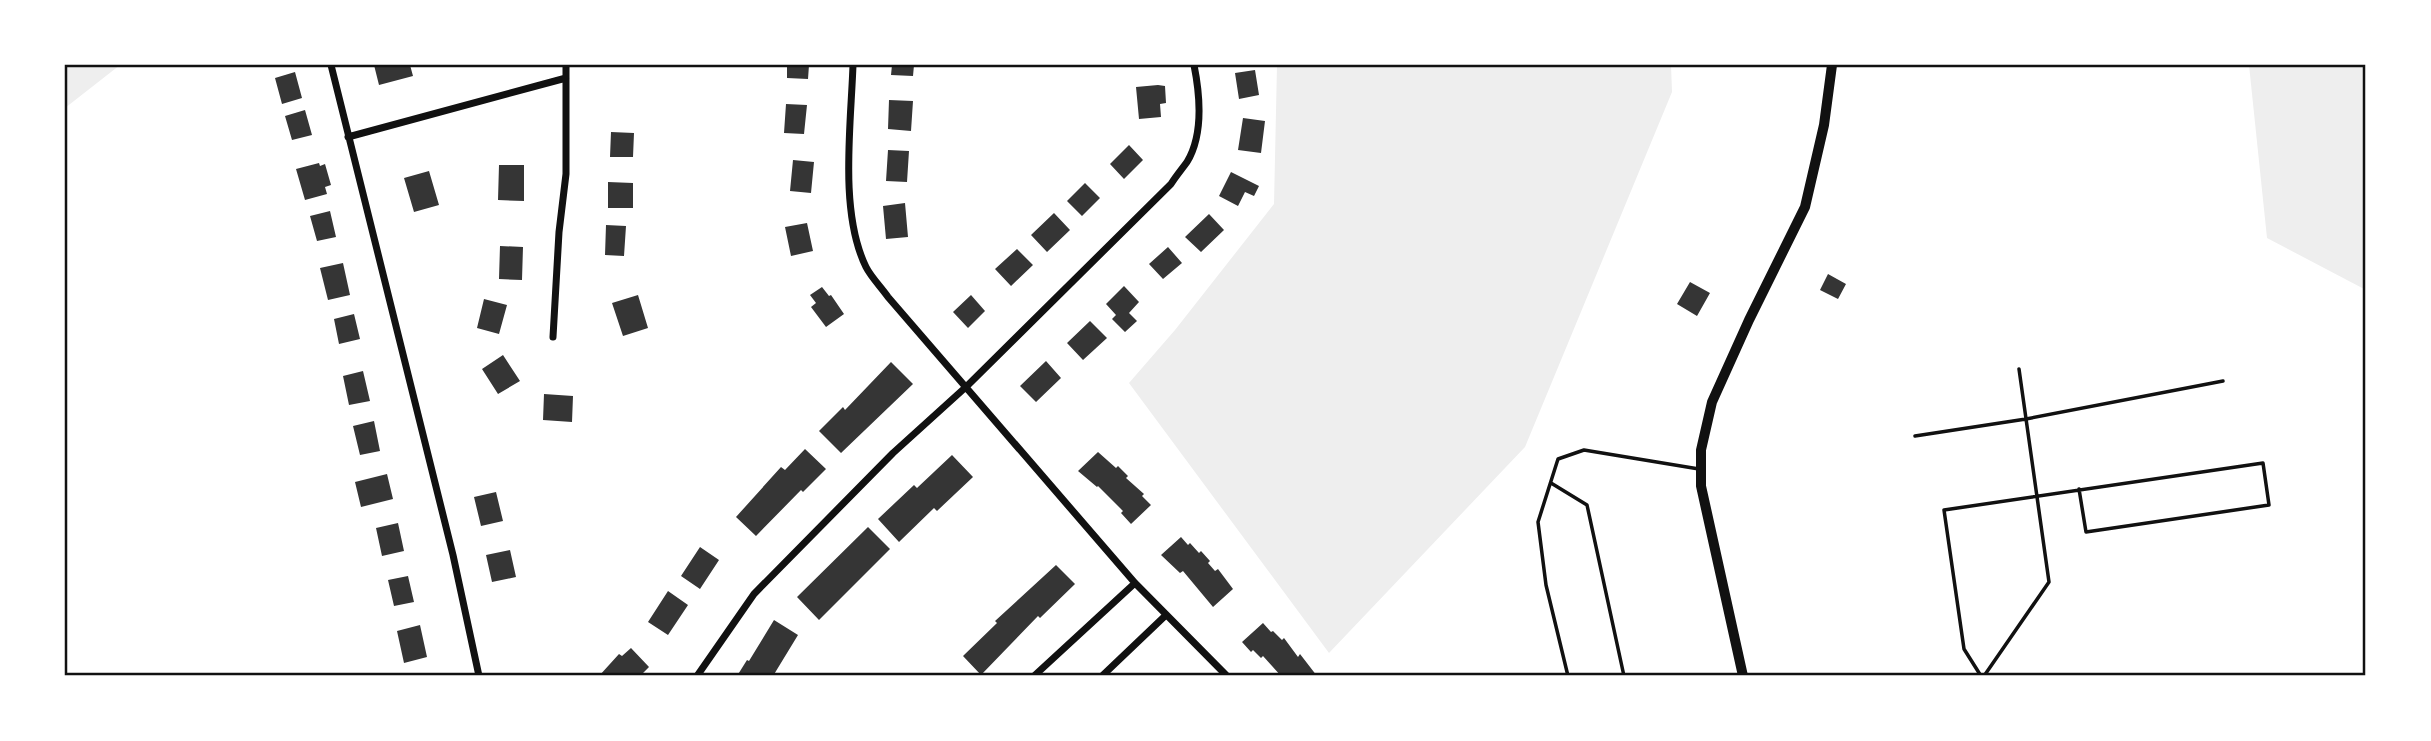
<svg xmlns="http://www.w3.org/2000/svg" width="2431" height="741" viewBox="0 0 2431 741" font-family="'Open Sans',sans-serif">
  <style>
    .green { fill: #eee }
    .building { fill: #353535 }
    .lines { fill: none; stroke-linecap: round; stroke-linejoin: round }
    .service { stroke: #111; stroke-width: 3.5 }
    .minor { stroke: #111; stroke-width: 7 }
    .tertiary { stroke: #111; stroke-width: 10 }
    .neatline { fill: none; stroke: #111; stroke-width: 2.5 }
  </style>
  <rect width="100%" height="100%" fill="#fff"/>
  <path class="green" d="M65,65H120L65,108Z
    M1277,65H1671L1672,92L1525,447L1329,653L1129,383L1175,330L1274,204Z
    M2249,65H2366V290L2267,238Z"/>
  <path class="building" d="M374,65H410L413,76L379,85Z
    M787,65H809L808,79L787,78Z
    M892,65H914L913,76L891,75Z
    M1255,70L1259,95L1239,99L1235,73Z
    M295,72L302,98L282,104L275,78Z
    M1158,85L1165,86L1166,103L1160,104L1161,117L1139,119L1136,87Z
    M889,100L913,101L911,131L888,129Z
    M786,104L807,105L804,134L784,133Z
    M305,110L312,135L292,140L285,116Z
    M1243,118L1265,121L1261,153L1238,150Z
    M611,132L634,133L633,157H610Z
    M1129,145L1143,160L1124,179L1110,164Z
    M888,150L909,151L907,182L886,181Z
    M793,160L814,162L811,193L790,191Z
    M319,163L320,166L325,164L331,185L325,187L327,194L305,200L296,169Z
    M499,165H524V201L498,200Z
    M429,171L439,205L414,212L404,178Z
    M1231,172L1259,186L1254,196L1245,192L1238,206L1219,196Z
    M608,182L633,183V208H608Z
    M1085,183L1100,198L1082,216L1067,201Z
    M905,203L908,237L886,239L883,206Z
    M330,211L336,237L317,241L310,216Z
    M1054,213L1070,230L1047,252L1031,235Z
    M1209,214L1224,230L1201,252L1185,237Z
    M807,223L813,251L791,256L785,227Z
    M606,225L626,226L624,256L605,255Z
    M500,246L523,247L522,280L499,279Z
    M1168,247L1182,263L1163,279L1149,264Z
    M1017,249L1033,265L1011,286L995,269Z
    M343,263L350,295L328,300L320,268Z
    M1828,274L1846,284L1838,299L1820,290Z
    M1690,282L1710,293L1697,316L1677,304Z
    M1124,286L1139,302L1129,313L1137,321L1125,332L1112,319L1116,315L1106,304Z
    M822,287L829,296L831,295L844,314L826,327L811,307L816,303L810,295Z
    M638,295L648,328L623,336L612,303Z
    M971,295L985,311L968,328L953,312Z
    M484,299L507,305L499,334L477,328Z
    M354,314L360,339L339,344L334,319Z
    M1090,321L1107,338L1083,360L1067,343Z
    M503,355L520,381L498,394L482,369Z
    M1046,361L1061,378L1036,402L1020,386Z
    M891,362L913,384L841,453L819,431L843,407L845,410Z
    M363,371L370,401L349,405L343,376Z
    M544,394L573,396L572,422L543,420Z
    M374,421L380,451L360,455L353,426Z
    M805,449L826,469L803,492L801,490L756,536L736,517L781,467L785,470Z
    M1098,452L1116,468L1118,466L1128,476L1126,478L1144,494L1142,496L1151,505L1131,524L1121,513L1123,511L1098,486L1097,487L1078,471Z
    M952,455L973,477L937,511L934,508L899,542L878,519L914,485L917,488Z
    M387,474L393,499L361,507L355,482Z
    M496,492L503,521L481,526L474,497Z
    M398,523L404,551L382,556L376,528Z
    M868,527L890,549L819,620L797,597Z
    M1181,537L1188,545L1190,543L1199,553L1201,551L1210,561L1208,563L1215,571L1218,569L1233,589L1213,607L1183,571L1180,573L1161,555Z
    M700,547L719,560L700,589L681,576Z
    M510,550L516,577L492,582L486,555Z
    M1056,565L1075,584L1040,618L1038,616L981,675L963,656L997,623L995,621Z
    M408,576L414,602L394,606L388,580Z
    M668,591L688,605L668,635L648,622Z
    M774,620L798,635L773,676H737L747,660L749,661Z
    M1263,623L1271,632L1273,631L1282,640L1284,638L1298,657L1300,654L1317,676H1281L1263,656L1261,658L1253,650L1251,652L1242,642Z
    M420,625L427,657L404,663L397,631Z
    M631,648L649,667L640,676H599L619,654L622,656Z"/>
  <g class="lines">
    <path class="service" d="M1915,436L2026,419L2223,381
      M1551,483L1587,505L1624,676
      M1568,676L1546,585L1538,522L1558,459L1584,450L1699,469
      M1981,676L1964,649L1944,510L2263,463L2269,505L2086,532L2079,489
      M1984,676L2049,582L2019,369"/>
    <path class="minor" d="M331,65L453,555L479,676
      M853,65C851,125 839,212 866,267C871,277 881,287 888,297L1135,583L1227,676
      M348,137L566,78
      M553,337L559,232L566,174V65
      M697,676L754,594L893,453L967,386L1171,184C1176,176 1182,169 1187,162C1204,134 1200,95 1194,65
      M1034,676L1135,583
      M1102,676L1166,615"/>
    <path class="tertiary" d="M1743,676L1701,486V450L1712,402L1749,320L1805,207L1824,125L1832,65"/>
  </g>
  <rect width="2431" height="741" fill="none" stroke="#ffffff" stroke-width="133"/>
  <rect x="66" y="66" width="2298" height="608" class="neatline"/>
</svg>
